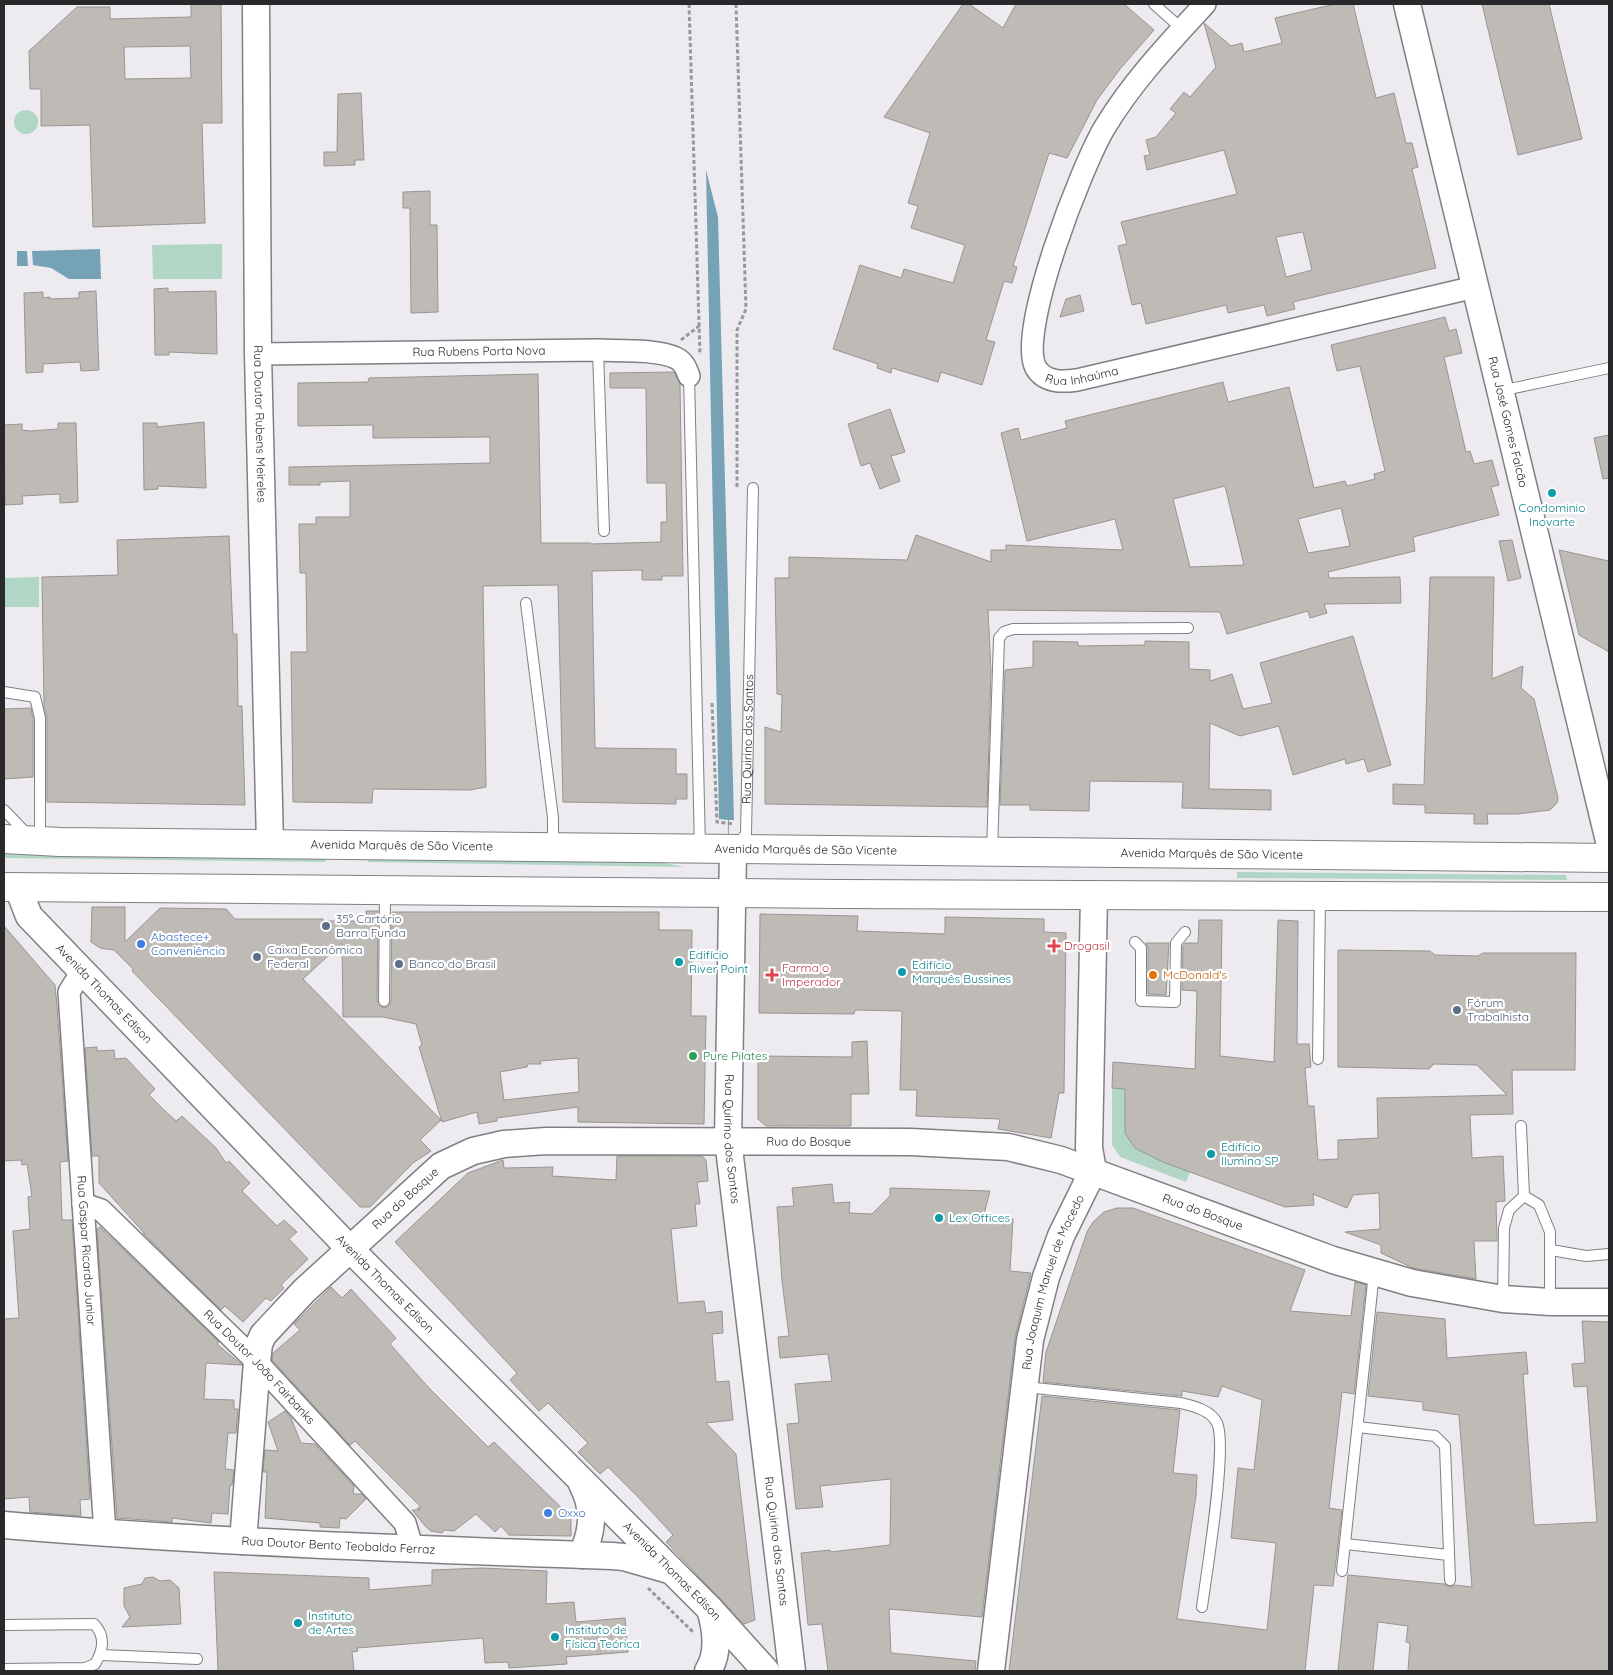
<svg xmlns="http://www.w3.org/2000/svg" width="1613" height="1675" viewBox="0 0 1613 1675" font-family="Quicksand,sans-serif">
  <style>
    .green { fill: #b2d6c5 }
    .water { fill: #76a2b5 }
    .building { fill: #bebbb7; stroke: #989591; fill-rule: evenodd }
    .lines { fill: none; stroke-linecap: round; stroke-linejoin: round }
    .service-casing { stroke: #817f83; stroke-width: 12 }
    .minor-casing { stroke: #817f83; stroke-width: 24 }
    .tertiary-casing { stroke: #817f83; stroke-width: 29 }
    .primary-casing { stroke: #817f83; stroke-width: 30 }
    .path { stroke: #98979a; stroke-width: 3; stroke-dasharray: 4 2.5; stroke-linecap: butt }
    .service { stroke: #fff; stroke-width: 10 }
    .minor { stroke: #fff; stroke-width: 21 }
    .tertiary { stroke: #fff; stroke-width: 26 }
    .primary { stroke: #fff; stroke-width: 28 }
    .culture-dot { fill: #0f9aa8; stroke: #fff; stroke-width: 2 }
    .service-dot { fill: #5c6f8a; stroke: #fff; stroke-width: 2 }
    .shop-dot { fill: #3f7fe0; stroke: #fff; stroke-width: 2 }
    .health-dot { fill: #e0444e; stroke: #fff; stroke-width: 2 }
    .food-dot { fill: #e8710a; stroke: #fff; stroke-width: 2 }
    .leisure-dot { fill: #2e9e5b; stroke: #fff; stroke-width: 2 }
    .labels { text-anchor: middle; stroke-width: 4.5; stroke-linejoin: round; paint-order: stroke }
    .street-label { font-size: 12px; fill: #29282a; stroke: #fff }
    .culture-label { font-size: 12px; fill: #0d838f; stroke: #fff; text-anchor: start }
    .service-label { font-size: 12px; fill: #4e5e75; stroke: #fff; text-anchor: start }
    .shop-label { font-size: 12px; fill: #366cbe; stroke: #fff; text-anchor: start }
    .health-label { font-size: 12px; fill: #be3a42; stroke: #fff; text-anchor: start }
    .food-label { font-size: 12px; fill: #c56008; stroke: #fff; text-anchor: start }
    .leisure-label { font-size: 12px; fill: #27864d; stroke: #fff; text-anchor: start }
  </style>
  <rect width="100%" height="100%" fill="#edebf0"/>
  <path class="green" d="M14 122a12 12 0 1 1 24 0a12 12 0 1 1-24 0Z
    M222,244V279H153L152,245Z
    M39,577V607H4V578Z
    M4,854L326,857V862L4,858Z
    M368,858L659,862L684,867L368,862Z
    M1237,872L1566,875L1567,880L1237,878Z
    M1112,1088L1125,1089V1133L1135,1148L1190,1172L1186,1182L1120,1157L1112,1145Z"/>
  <path class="water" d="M706,170L718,217L734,820H729L724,1136L728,820L719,819Z
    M100,249L101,279H69L51,268L33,265L32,251Z
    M17,251H27L28,266H17Z"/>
  <path class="building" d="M191,4H221L222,123H202L205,223L93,227L90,125L41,126V89H30L29,51L77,7H110V19L191,17ZM190,46L191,78L125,79L124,47Z
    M963,4H969L1003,28L1016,4H1124L1154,30L1120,69L1097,100L1067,158L1049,153L1013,266L1017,267L1012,283L1004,281L986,340L995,342L982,385L941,372L938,382L892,368L891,373L877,368L878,364L833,349L860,265L901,278L904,269L953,283L965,245L911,228L918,206L908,203L930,133L884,117Z
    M1335,4H1353L1376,98L1394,93L1406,143H1412L1418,167L1412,169L1436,268L1293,302L1295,309L1267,316L1264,305L1228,313L1226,305L1146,324L1141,303L1132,305L1118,246L1127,244L1121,222L1237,194L1224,150L1147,170L1144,156L1150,155L1146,140L1156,137L1176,113L1170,109L1184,92L1190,97L1216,67L1204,23L1231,46L1242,43L1244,52L1282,43L1275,18ZM1303,232L1312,270L1286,277L1276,237Z
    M1482,4H1549L1582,139L1518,155Z
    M361,93L364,160H355V165L324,166V152H337L338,94Z
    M430,191V225H437L438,312L411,313L410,208H403V192Z
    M168,288V292L216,291L217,354L169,352V355H155L154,289Z
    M96,291L99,370L81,371L80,362L43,364V372L26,373L24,293L43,292V298L50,297V299L79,298V292Z
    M1080,295L1084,311L1060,317L1066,299Z
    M1445,317L1449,331L1456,329L1462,353L1444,357L1466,452L1470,451L1474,464L1492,460L1499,485L1491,487L1499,515L1413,537L1415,551L1328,572L1329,578L1400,577L1401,603L1324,604L1327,613L1310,618L1308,611L1227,634L1220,612L988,610L991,671L987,807L765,804V727L781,732L782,695L777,694L775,578H789V557L907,560L916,535L991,562V550H1006V545L1123,550L1115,519L1027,541L1001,433L1018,428L1021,440L1067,428L1065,421L1223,382L1228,402L1289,387L1314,488L1345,481L1347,486L1375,479L1374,474L1385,471L1360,366L1337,371L1331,345ZM1225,486L1244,565L1190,567L1173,499ZM1341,508L1350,546L1308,553L1298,519Z
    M674,372L680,384L683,576H662V580H642V570L592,571L595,748L676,749V774H687V799H676V804L563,802L558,585L483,586L486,787L470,790L373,789L372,803L293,802L291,652H307L306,573H300L299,524H316V517H350V481L320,482V485H289V467L490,463V437L373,438V425L298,426V383L368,382L369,378L538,374L541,543H591V544L661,542V522H667L666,483H647L646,388H610V373Z
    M890,409L905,452L891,456L900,481L880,489L870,463L861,466L848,424Z
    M204,422L206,488L158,486V489L144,490L143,423H157V427Z
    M58,423H76L78,502L60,503V494L22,496L23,504L5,505L4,425L22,424V430L30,431L58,429Z
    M1609,435V478L1603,479L1594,438Z
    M229,536L233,634H237L238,706H242L245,805L47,802V718L44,707L42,577L118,575L117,540Z
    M1512,540L1521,578L1508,581L1499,541Z
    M1559,550L1609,561V652L1579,635Z
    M1430,577H1494L1492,679L1523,666L1521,688L1534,699L1558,798L1557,803L1550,810L1517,814H1487L1488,824H1474V814L1425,813V805L1393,804V784L1424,785Z
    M1353,636L1391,765L1368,772L1364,759L1346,764L1345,759L1293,775L1279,726L1240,736L1210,723L1209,789L1271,790V810L1182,808L1183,782L1090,781L1089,811L1030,810V805H1000L1005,670L1033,667V641L1078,642V646L1145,645V641L1189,642V669L1210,670V681L1232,674L1243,709L1272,703L1260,663Z
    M31,708L33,719V777L4,779V709Z
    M92,907H125V942L160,908L226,909L235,919H323V921H367L366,911H378L377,1001L383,1008L388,1007L391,1001L392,912H659V930H692L691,1016H706L704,1124L578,1122V1107L497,1118V1121L479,1124L477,1112L442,1122L419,1047L422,1045L416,1024L383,1017H343L342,943L303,979L441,1120L420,1140L431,1151L413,1163L370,1207H360L132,971L133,969L114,950L100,948L91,942ZM578,1058L579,1092L504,1100L500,1072L527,1067L528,1064H541L540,1061Z
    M760,914L858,916L857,931L945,934V917L1044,919V932L1066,933L1064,1093H1059L1051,1138L998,1129L1000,1119L916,1116L917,1090H900L902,1011L855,1010L854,1014L759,1013Z
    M1199,920H1222L1220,1056L1274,1062L1278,920L1298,921L1297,1044H1309L1311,1067L1305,1068L1308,1106H1314L1318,1160L1338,1159V1140L1378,1138L1377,1098L1507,1095L1477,1065L1434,1064L1429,1069L1338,1067V950L1430,951L1435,955L1478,956L1483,953H1576L1575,1070H1512L1513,1114L1470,1115L1472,1158L1503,1156L1505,1201L1496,1202L1497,1241H1474L1476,1279L1413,1268L1381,1253V1245L1345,1232L1380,1229L1379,1193L1353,1195L1347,1208L1313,1194L1314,1205L1285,1207L1163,1162L1135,1148L1125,1133V1089L1112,1088L1113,1062L1195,1069L1197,991L1182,990L1183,946L1185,943H1198Z
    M4,926L55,985L57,1006L68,1161L60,1162L62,1220H72L90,1499L80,1500L81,1516L30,1512L29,1497L4,1499V1319L19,1318L13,1231L30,1229L28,1197L32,1196L27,1164L22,1165L21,1160L4,1161Z
    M1146,943H1169L1166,995L1148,994V948Z
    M867,1041L869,1094H851V1126H766L758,1119V1056L852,1057V1042Z
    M97,1047V1051L114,1050L115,1059L126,1058L155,1089L149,1095L162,1108L176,1121L182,1116L216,1148L226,1163L229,1161L250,1183L242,1191L277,1226L284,1220L297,1232L289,1239L308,1259L281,1285L284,1288L271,1301L266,1298L243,1322L225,1306L221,1310L143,1233L145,1234L99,1183V1156H92L85,1048Z
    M617,1156H702L706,1160L708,1181L697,1182L700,1204H695L697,1226L671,1229L678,1303L704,1301L706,1313L722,1311L723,1333L712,1334L716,1382L729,1381L733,1420L706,1423L736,1454L755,1620L744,1624L666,1542L673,1535L638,1497L608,1467L600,1474L578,1452L588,1443L548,1403L539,1411L510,1380L517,1373L395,1242L468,1173L503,1160L504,1168L553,1167L552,1176L616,1180Z
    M832,1184L834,1203L850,1202L849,1213L872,1214L890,1196V1188L990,1191L983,1218L1013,1219L1010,1271L1031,1273L1015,1338L982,1617L889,1609L891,1653L976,1661L975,1671H828L822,1624L808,1625L801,1553L830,1550L831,1552L890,1545L891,1479L820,1486L823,1507L796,1509L787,1424L799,1423L795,1384L832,1381L828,1354L780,1358L778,1337L789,1336L782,1281L777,1207L794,1206L792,1188Z
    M1117,1208H1133L1305,1270L1290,1311L1351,1316L1355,1282L1366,1285L1354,1394L1342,1392L1329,1508L1342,1510L1333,1586L1314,1585L1305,1671H1009L1042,1396L1180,1410L1173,1473L1197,1475L1196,1496L1177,1619L1267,1630L1276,1543L1231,1538L1238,1468L1254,1470L1262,1400L1222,1386L1218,1397L1182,1391V1396L1043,1382L1046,1352L1087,1232L1093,1222L1104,1212Z
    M100,1227L219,1342L217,1344L242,1365L206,1363L204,1399L234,1400V1409H238L236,1433H228L225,1469L234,1470L232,1485H230L228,1514L212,1513L211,1523L172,1518V1522L117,1518L97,1229Z
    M331,1287L342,1298L351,1289L396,1338L390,1344L429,1388L488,1447L494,1442L571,1517V1536L509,1535L501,1526L495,1532L476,1514L454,1531L444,1530L442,1533L431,1531L426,1527L412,1510H420L417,1508H421L418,1504L355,1441L350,1445L272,1360L273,1353L300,1330L294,1324Z
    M1377,1312L1445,1319L1447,1358L1526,1352L1528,1374H1523L1534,1525L1597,1522L1587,1386L1574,1387L1572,1364L1585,1363L1582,1321L1609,1322V1671H1408L1410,1643L1406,1642L1408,1626L1378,1622L1373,1671H1338L1348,1575L1444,1584L1450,1587L1455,1585L1472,1587L1459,1415L1423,1410V1402L1368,1396Z
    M285,1411L291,1418L301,1443L315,1444L354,1486L353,1494H362L366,1499L346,1519L340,1518L339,1528L320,1527V1523L265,1518L267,1472H263L265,1450L278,1451L268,1422Z
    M482,1568L547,1571L546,1604L574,1602L576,1622L625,1618L628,1652L566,1657L567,1664L509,1668L508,1662L485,1663L483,1638L357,1648L358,1651L352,1652L354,1671H218L214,1572L369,1578V1590L432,1585V1570Z
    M153,1577L160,1581L170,1580L179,1588L181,1624L122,1627L130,1617L124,1606V1588L142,1584L145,1578Z"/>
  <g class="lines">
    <g class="service-casing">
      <g id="service">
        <path d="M1154,4L1182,29"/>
        <path d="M598,350L604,531"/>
        <path d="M689,376L700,848"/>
        <path d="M1500,391L1609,368"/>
        <path d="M526,603L553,818V847"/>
        <path d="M4,692L35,697L40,718V839"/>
        <path d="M4,810L28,835"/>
        <path id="s1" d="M737,845L746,834L753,488"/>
        <path d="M992,851L999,638L1004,632L1013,629L1188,628"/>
        <path d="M1135,942L1141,948V1001L1175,1002L1176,943L1185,932"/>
        <path d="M384,1001L385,892"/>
        <path d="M1318,1059L1320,897"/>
        <path d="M1521,1126L1524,1196"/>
        <path d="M1524,1196L1539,1205L1550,1232V1302"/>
        <path d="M1551,1250L1586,1256L1609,1254"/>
        <path d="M1503,1298L1504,1228L1509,1210L1524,1196"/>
        <path d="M1025,1387L1181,1403C1193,1406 1211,1410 1217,1423C1228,1445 1206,1576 1202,1607"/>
        <path d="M1358,1427L1435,1436L1445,1446L1450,1580"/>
        <path d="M1345,1544L1449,1555"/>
        <path d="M1342,1571L1374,1273"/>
        <path d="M4,1625L94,1624C106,1636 103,1651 95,1664L85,1668L4,1669"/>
        <path d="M101,1655L197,1659"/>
      </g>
    </g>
    <g class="minor-casing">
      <g id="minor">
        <path id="s2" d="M1205,4C1169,43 1132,82 1105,127C1083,163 1016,333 1036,368C1045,383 1063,382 1077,380L1475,287"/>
        <path id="s3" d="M258,354L598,350C619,351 657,349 676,358C684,362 686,368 689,376"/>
        <path id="s4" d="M82,971L69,992L105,1533"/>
        <path id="s5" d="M83,1204L101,1210L257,1362L405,1523L413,1550"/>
      </g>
    </g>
    <g class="tertiary-casing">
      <g id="tertiary">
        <path id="s6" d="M256,4L258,354L270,844"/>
        <path id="s7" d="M1407,4L1609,841"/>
        <path id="s8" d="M733,850L728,1140L792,1671"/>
        <path id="s9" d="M18,888L29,916L350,1249L710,1609L766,1671"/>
        <path d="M582,1484C595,1509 593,1530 582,1555"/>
        <path id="s10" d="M4,1525C206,1542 409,1549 612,1556L624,1557L669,1570"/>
        <path id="s11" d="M243,1541L257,1362L259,1344L263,1335L304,1291L441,1166L473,1151L504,1144L546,1141L911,1142L1008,1147L1061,1160L1333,1260L1412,1283L1503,1299L1550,1302H1609"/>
        <path d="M708,1671C720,1652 716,1629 710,1609"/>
        <path id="s12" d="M991,1671L1030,1340L1046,1277L1061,1236L1093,1171L1089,1148L1094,895"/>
      </g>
    </g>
    <g class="primary-casing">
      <g id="primary">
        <path id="s13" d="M4,839L60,842L1609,858"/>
        <path d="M4,887L839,894L1609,897"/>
      </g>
    </g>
    <path class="path" d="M689,4L700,355
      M736,4L746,309L737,330V489
      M681,340L699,326
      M712,703L717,822L734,824
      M648,1588L694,1633"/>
    <use href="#service" class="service"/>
    <use href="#minor" class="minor"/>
    <use href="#tertiary" class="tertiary"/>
    <use href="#primary" class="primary"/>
  </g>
  <g class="culture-dot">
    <circle cx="1552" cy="493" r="5"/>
    <circle cx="679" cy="962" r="5"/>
    <circle cx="902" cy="972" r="5"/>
    <circle cx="1211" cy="1154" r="5"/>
    <circle cx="939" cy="1218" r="5"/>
    <circle cx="298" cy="1623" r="5"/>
    <circle cx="555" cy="1637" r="5"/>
  </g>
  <g class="service-dot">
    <circle cx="326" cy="926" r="5"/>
    <circle cx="257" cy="957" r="5"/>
    <circle cx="399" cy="964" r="5"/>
    <circle cx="1457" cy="1010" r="5"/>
  </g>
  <g class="shop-dot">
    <circle cx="141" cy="944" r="5"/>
    <circle cx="548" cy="1513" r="5"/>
  </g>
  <g class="health-dot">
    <path d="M1051.5 938.5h5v5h5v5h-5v5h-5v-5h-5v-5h5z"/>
    <path d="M769.5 967.5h5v5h5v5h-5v5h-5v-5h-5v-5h5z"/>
  </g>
  <circle class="food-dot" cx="1153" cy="975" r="5"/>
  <circle class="leisure-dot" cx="693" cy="1056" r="5"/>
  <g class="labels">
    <g class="street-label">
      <text dy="4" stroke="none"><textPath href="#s3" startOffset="221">Rua Rubens Porta Nova</textPath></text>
      <text dy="4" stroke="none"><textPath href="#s2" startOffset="464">Rua Inhaúma</textPath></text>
      <text dy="4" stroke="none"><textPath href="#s7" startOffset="430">Rua José Gomes Falcão</textPath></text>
      <text dy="4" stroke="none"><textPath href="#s6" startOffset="420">Rua Doutor Rubens Meireles</textPath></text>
      <text dy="4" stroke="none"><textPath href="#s1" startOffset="109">Rua Quirino dos Santos</textPath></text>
      <text dy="4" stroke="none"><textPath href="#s13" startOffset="398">Avenida Marquês de São Vicente</textPath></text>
      <text dy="4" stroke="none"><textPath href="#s13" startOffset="802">Avenida Marquês de São Vicente</textPath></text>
      <text dy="4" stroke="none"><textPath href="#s13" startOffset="1208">Avenida Marquês de São Vicente</textPath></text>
      <text dy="4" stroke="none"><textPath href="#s9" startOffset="138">Avenida Thomas Edison</textPath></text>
      <text dy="4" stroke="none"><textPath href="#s8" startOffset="289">Rua Quirino dos Santos</textPath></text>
      <text dy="4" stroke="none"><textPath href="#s11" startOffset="825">Rua do Bosque</textPath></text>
      <text dy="4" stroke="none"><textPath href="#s11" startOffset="405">Rua do Bosque</textPath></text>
      <text dy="4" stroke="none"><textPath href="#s11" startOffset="1230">Rua do Bosque</textPath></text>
      <text dy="4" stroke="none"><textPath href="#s4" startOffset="284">Rua Gaspar Ricardo Junior</textPath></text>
      <text dy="4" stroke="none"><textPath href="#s12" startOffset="395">Rua Joaquim Manuel de Macedo</textPath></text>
      <text dy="4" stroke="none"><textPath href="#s9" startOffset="542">Avenida Thomas Edison</textPath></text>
      <text dy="4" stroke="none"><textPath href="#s5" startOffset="242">Rua Doutor João Fairbanks</textPath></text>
      <text dy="4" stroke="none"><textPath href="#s8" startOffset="694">Rua Quirino dos Santos</textPath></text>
      <text dy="4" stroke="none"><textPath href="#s10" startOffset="335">Rua Doutor Bento Teobaldo Ferraz</textPath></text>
      <text dy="4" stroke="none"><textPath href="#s9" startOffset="948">Avenida Thomas Edison</textPath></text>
    </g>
    <g class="culture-label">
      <text x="1552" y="512" text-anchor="middle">Condominio<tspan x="1552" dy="14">Inovarte</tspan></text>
      <text x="689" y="959">Edifício<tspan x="689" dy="14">River Point</tspan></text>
      <text x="912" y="969">Edifício<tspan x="912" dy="14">Marquês Bussines</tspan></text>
      <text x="1221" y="1151">Edifício<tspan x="1221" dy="14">Ilumina SP</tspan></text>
      <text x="949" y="1222">Lex Offices</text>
      <text x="308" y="1620">Instituto<tspan x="308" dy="14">de Artes</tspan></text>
      <text x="565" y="1634">Instituto de<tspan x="565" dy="14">Física Teórica</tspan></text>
    </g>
    <g class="service-label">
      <text x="336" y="923">35º Cartório<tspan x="336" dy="14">Barra Funda</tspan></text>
      <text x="267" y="954">Caixa Econômica<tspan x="267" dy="14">Federal</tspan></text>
      <text x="409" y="968">Banco do Brasil</text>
      <text x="1467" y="1007">Fórum<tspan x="1467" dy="14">Trabalhista</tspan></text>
    </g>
    <g class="shop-label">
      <text x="151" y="941">Abastece+<tspan x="151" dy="14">Conveniência</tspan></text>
      <text x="558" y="1517">Oxxo</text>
    </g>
    <g class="health-label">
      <text x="1064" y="950">Drogasil</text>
      <text x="782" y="972">Farma o<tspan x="782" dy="14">Imperador</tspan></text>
    </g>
    <g class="food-label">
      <text x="1163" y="979">McDonald's</text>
    </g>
    <g class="leisure-label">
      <text x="703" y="1060">Pure Pilates</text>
    </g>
  </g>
  <rect width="1613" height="1675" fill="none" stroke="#29282a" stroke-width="10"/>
</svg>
